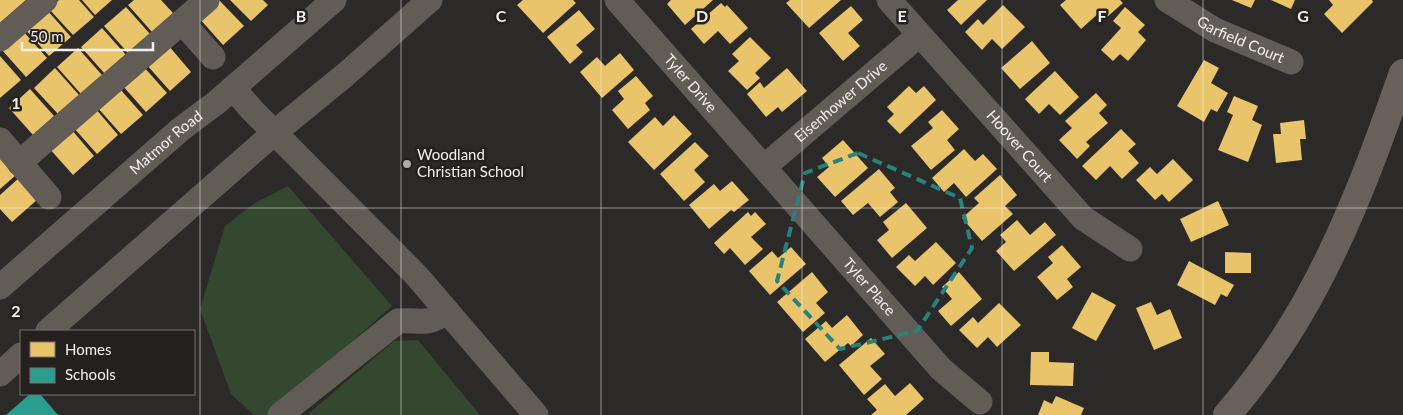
<svg xmlns="http://www.w3.org/2000/svg" width="1403" height="415" viewBox="0 0 1403 415" font-family="Lato,sans-serif">
  <style>
    .green { fill: #34472f }
    .homes { fill: #e9c46a }
    .schools { fill: #2a9d8f }
    .lines { fill: none; stroke-linecap: round; stroke-linejoin: round }
    .minor { stroke: #625c57; stroke-width: 25 }
    .highway { stroke: #68605a; stroke-width: 28 }
    .marked { fill: none; stroke: #26827b; stroke-width: 4; stroke-dasharray: 10 6; stroke-linejoin: round }
    .grid { fill: none; stroke: #f3f1f0; stroke-width: 1; stroke-opacity: 0.55 }
    .poi-dot { fill: #adabaa; stroke: #23201e; stroke-width: 2 }
    .labels { text-anchor: middle; stroke-width: 5; stroke-linejoin: round; paint-order: stroke }
    .street-label { font-size: 15px; fill: #f3f1f0; stroke: #23201e }
    .poi-label { font-size: 15px; fill: #f3f1f0; stroke: #23201e; text-anchor: start }
    .grid-label { font-size: 16px; text-anchor: middle; font-weight: bold; fill: #f3f1f0; stroke: #23201e; stroke-width: 5; stroke-linejoin: round; paint-order: stroke }
  </style>
  <rect width="100%" height="100%" fill="#2c2a28"/>
  <path class="green" d="M288,186L392,306L269,415H254L231,394L200,309L225,226L255,203Z
    M418,340L480,415H307L394,341Z"/>
  <path class="homes" d="M0,0H26L0,23Z
    M59,0H79L94,17L73,35L49,9Z
    M82,0H112L95,15Z
    M134,0H161L173,13L152,32L128,5Z
    M219,0L244,26L223,45L199,18Z
    M230,0H263L268,5L251,21Z
    M523,0H573L576,3L543,33L517,5Z
    M671,0H713L685,25L667,4Z
    M790,0H841L809,28L786,3Z
    M958,0H987L961,25L947,10Z
    M1066,0H1120L1123,3L1107,17L1101,11L1081,29L1060,5Z
    M1232,0H1255L1251,8Z
    M1271,0H1295L1291,9Z
    M1329,0H1372L1373,2L1342,33L1324,14L1333,5Z
    M721,3L725,7L727,5L748,28L730,44L718,31L704,44L691,29Z
    M1003,5L1025,27L1002,49L992,39L982,50L965,32L978,19L983,25Z
    M851,6L863,20L848,33L860,46L843,61L819,33Z
    M126,7L150,34L128,53L104,26Z
    M1125,7L1145,25L1138,32L1146,40L1128,61L1120,54L1113,61L1101,50L1121,28L1113,21Z
    M47,10L71,37L49,56L25,29Z
    M579,10L595,29L576,45L583,52L570,64L547,37Z
    M102,28L126,55L105,74L81,47Z
    M23,31L47,58L26,77L2,50Z
    M750,37L771,58L755,73L760,78L747,90L728,71L739,61L732,54Z
    M1032,41L1050,63L1020,89L1001,68Z
    M168,45L191,72L170,91L146,64Z
    M78,48L102,75L81,94L57,67Z
    M620,53L634,70L602,98L580,72L597,57L605,66Z
    M0,56L21,80L0,98Z
    M1204,60L1219,68L1211,83L1228,93L1217,112L1211,109L1204,122L1177,106Z
    M143,66L167,93L146,112L122,85Z
    M55,68L79,95L58,114L34,88Z
    M787,68L807,91L782,112L778,107L766,117L747,94L760,82L764,88Z
    M1055,71L1079,97L1060,115L1049,104L1039,114L1025,99Z
    M636,76L653,96L645,103L650,110L628,129L612,110L624,99L618,91Z
    M909,86L916,93L924,86L936,100L900,134L887,121L894,114L887,107Z
    M119,88L143,115L121,134L97,107Z
    M30,89L54,116L33,135L9,108Z
    M1096,93L1107,105L1099,113L1108,123L1086,142L1090,146L1077,159L1059,140L1072,128L1065,121Z
    M1234,96L1258,106L1252,120L1262,125L1248,162L1218,150L1233,115L1227,112Z
    M95,108L118,135L97,154L73,127Z
    M942,110L959,129L947,140L955,150L931,170L911,146L933,128L928,122Z
    M674,115L692,134L654,170L628,142L655,117L663,126Z
    M1304,120L1306,139H1300L1302,160L1276,163L1273,134H1281L1280,123Z
    M71,129L94,156L73,175L49,148Z
    M1121,129L1136,144L1128,151L1139,163L1122,179L1110,166L1096,180L1082,166Z
    M843,140L868,168L835,197L817,177L829,167L822,158Z
    M695,142L709,156L694,170L705,182L684,201L660,174Z
    M964,149L975,161L983,154L997,169L966,197L954,183L944,192L932,178Z
    M0,157L16,175L0,189Z
    M1173,159L1193,180L1169,202L1162,194L1155,200L1136,180L1150,167L1157,174Z
    M879,169L895,188L890,192L898,202L880,217L868,203L853,215L841,201Z
    M1000,175L1017,195L1005,206L1013,214L982,241L962,218L979,203L974,198Z
    M19,178L38,199L12,222L0,209V195Z
    M732,181L749,200L734,212L731,210L709,229L689,205L714,184L720,191Z
    M1218,201L1229,225L1191,242L1180,219Z
    M906,203L927,228L892,258L877,240L889,230L883,222Z
    M748,212L751,216L755,212L766,224L751,237L763,249L745,265L730,248L724,254L714,243Z
    M1017,220L1030,235L1045,222L1056,235L1014,271L996,251L1006,242L1000,235Z
    M936,242L956,263L933,285L925,276L915,286L896,267L909,255L915,261Z
    M1062,245L1081,267L1067,279L1073,287L1057,300L1037,277L1053,263L1048,257Z
    M791,247L806,264L770,295L749,271L772,251L778,258Z
    M1225,252L1251,253V273H1225Z
    M1189,261L1234,285L1227,297L1221,294L1215,305L1177,285Z
    M812,272L828,292L816,303L825,313L803,332L777,302Z
    M959,272L982,299L951,326L938,311L952,299L942,287Z
    M1092,292L1116,305L1096,341L1072,328Z
    M1151,302L1157,315L1170,309L1182,338L1154,350L1136,308Z
    M999,303L1021,325L997,347L988,337L977,348L959,330L973,317L978,323Z
    M847,315L863,335L851,346L848,343L825,362L805,339L826,321L832,328Z
    M871,338L885,354L870,366L882,379L864,395L839,365Z
    M1031,352H1049V362L1074,363L1073,386L1030,385Z
    M910,383L924,399L906,415H871L877,410L867,399L885,384L895,396Z
    M1056,396L1084,408L1081,415H1038L1044,400L1052,404Z"/>
  <path class="schools" d="M30,394H40L58,415H6Z"/>
  <g class="lines">
    <g class="minor">
      <path id="s1" d="M617,0L941,369L980,402"/>
      <path id="s2" d="M889,0L1083,218L1130,249"/>
      <path id="s3" d="M1167,0L1215,30L1291,62"/>
      <path d="M182,22L213,57"/>
      <path d="M0,39L45,0"/>
      <path d="M233,88L252,110L416,275L536,415"/>
      <path d="M0,140L49,197"/>
      <path d="M19,163L207,0"/>
      <path id="s4" d="M764,167L919,35"/>
      <path id="s5" d="M0,287L181,129L217,102L334,0"/>
      <path d="M48,331L274,133L345,75L430,0"/>
      <path d="M0,374L21,355"/>
      <path d="M280,415L398,321C422,319 427,327 447,311"/>
    </g>
    <path class="highway" d="M1227,415C1316,313 1359,198 1403,73"/>
  </g>
  <path class="marked" d="M858,153L960,198L972,248L917,331L840,349L777,281L805,173Z"/>
  <path class="grid" d="M200,0V415M401,0V415M601,0V415M802,0V415M1002,0V415M1203,0V415M0,208H1403"/>
  <circle class="poi-dot" cx="407" cy="164" r="5"/>
  <g class="labels">
    <g class="street-label">
      <text dy="5" stroke="none"><textPath href="#s3" startOffset="84">Garfield Court</textPath></text>
      <text dy="5" stroke="none"><textPath href="#s1" startOffset="111">Tyler Drive</textPath></text>
      <text dy="5" stroke="none"><textPath href="#s4" startOffset="101">Eisenhower Drive</textPath></text>
      <text dy="5" stroke="none"><textPath href="#s5" startOffset="220">Matmor Road</textPath></text>
      <text dy="5" stroke="none"><textPath href="#s2" startOffset="196">Hoover Court</textPath></text>
      <text dy="5" stroke="none"><textPath href="#s1" startOffset="382">Tyler Place</textPath></text>
    </g>
    <g class="poi-label">
      <text x="417" y="160">Woodland<tspan x="417" dy="17">Christian School</tspan></text>
    </g>
  </g>
  <g class="grid-label">
    <text x="301" y="22">B</text>
    <text x="501" y="22">C</text>
    <text x="702" y="22">D</text>
    <text x="902" y="22">E</text>
    <text x="1102" y="22">F</text>
    <text x="1303" y="22">G</text>
    <text x="16" y="109">1</text>
    <text x="16" y="317">2</text>
  </g>
  <rect x="20" y="330" width="175" height="65" fill="#23201e" stroke="#767472"/>
  <rect x="30" y="342" width="25" height="15" fill="#e9c46a" stroke="#767472"/>
  <text x="65" y="355" font-size="15" fill="#f3f1f0">Homes</text>
  <rect x="30" y="368" width="25" height="15" fill="#2a9d8f" stroke="#767472"/>
  <text x="65" y="380" font-size="15" fill="#f3f1f0">Schools</text>
  <path d="M22 42v8h131v-8" fill="none" stroke="#f3f1f0" stroke-width="2.5"/>
  <text x="30" y="42" font-size="15" fill="#f3f1f0" stroke="#23201e" stroke-width="4" paint-order="stroke">50 m</text>
</svg>
